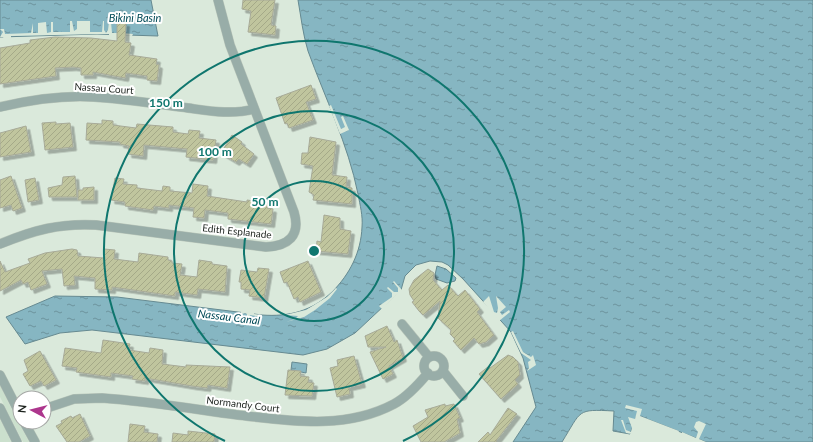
<svg xmlns="http://www.w3.org/2000/svg" width="813" height="442" viewBox="0 0 813 442" font-family="Lato,sans-serif">
  <style>
    .built { fill: #cbe0cd }
    .water { fill: url(#water-ripples); stroke: #668a91 }
    .pier { fill: #dae9db }
    .building { fill: url(#building-hatch); stroke: #a7aa98; filter: url(#shadow) }
    .lines { fill: none; stroke-linecap: round; stroke-linejoin: round }
    .minor-casing { stroke: #b8c5b9; stroke-width: 10 }
    .minor { stroke: #98ada8; stroke-width: 9 }
    .ring { fill: none; stroke: #0f766e; stroke-width: 2 }
    .labels { text-anchor: middle; stroke-width: 4; stroke-linejoin: round; paint-order: stroke }
    .street-label { font-size: 10px; fill: #1d231e; stroke: #fff }
    .water-label { font-size: 11px; font-style: italic; fill: #004a57; stroke: #fff }
    .centre { fill: #0f766e; stroke: #fff; stroke-width: 2 }
    .ring-label { font-size: 12px; text-anchor: middle; font-weight: bold; fill: #0f766e; stroke: #fff; stroke-width: 4; stroke-linejoin: round; paint-order: stroke }
  </style>
  <defs>
    <pattern id="water-ripples" width="26" height="14" patternUnits="userSpaceOnUse"><rect width="26" height="14" fill="#86b6c2"/><path d="M2 4q2-2 4 0t4 0M15 11q2-2 4 0t4 0" fill="none" stroke="#6d949d"/></pattern>
    <pattern id="building-hatch" width="6" height="6" patternUnits="userSpaceOnUse"><rect width="6" height="6" fill="#c0c59e"/><path d="M-1 1l2-2M0 6l6-6M5 7l2-2" fill="none" stroke="#a5a988"/></pattern>
    <filter id="shadow"><feDropShadow dx="3.5" dy="3.5" stdDeviation="0" flood-color="#0004"/></filter>
  </defs>
  <rect width="100%" height="100%" fill="#dae9db"/>
  <path class="built" d="M0,386L17,420L29,442H23L0,397Z
    M0,420L4,427L11,442H0Z"/>
  <path class="water" d="M0,0H151L158,36L97,34L0,37Z
    M298,0H813V442H706L637,415L630,434L613,431L614,411C576,409 582,410 562,442H513L536,407L523,358L511,332L463,279L448,265L442,262L430,261L416,265L405,276L401,290L355,333L327,349L303,355L92,330L60,333L25,344L6,317L55,296L117,297L262,315C289,317 312,311 332,292C350,274 361,252 362,227C363,216 360,205 358,194C348,144 325,98 308,51C303,35 301,17 298,0Z
    M437,266L446,269L456,278L455,281L447,283L436,279L435,275Z
    M292,362L307,364L306,373L291,370Z"/>
  <path class="pier" d="M70,21H72L74,31L77,29V21H90V32H102L103,21H104V30L106,33L108,30L109,22H111L112,33H119L120,30H117V23H126L122,33L133,34L132,36L117,35V36H109V34H97L13,36H11V38L4,39L3,37H0L3,32L0,29H4L5,34L31,33L33,23V33H38V23L46,22L47,33L51,32V22H53V32H70Z
    M331,105L341,129L345,127L341,117L343,116L349,130L340,134L329,106Z
    M394,281L402,290L382,309L379,306L392,297V293L387,288L388,287L394,292H398V288L393,282Z
    M336,288L337,289L330,298L315,310L304,317L286,322L295,319L298,316L285,315L306,310L327,297Z
    M489,296L494,312L497,313L498,308L496,296L506,307L500,312L502,315L509,310L510,312L499,321L483,302Z
    M241,311L254,312V314L262,315V317L250,315L249,319L253,320V324L246,323L247,314L245,313L242,314L240,322Z
    M513,331L523,352L531,357L533,355L536,365L527,371L529,368L528,362L531,360L521,353L511,332Z
    M626,405L642,409L640,416L679,431L678,433L638,418L632,434L626,433L621,420H623L626,430L631,432L632,428L628,417L635,419L637,411L625,408Z
    M699,421L706,424L699,439L706,442H700L682,434V432L696,438L698,432L694,427L696,422Z"/>
  <path class="building" d="M243,0H275L271,25L276,26L275,35L248,32L251,11L242,9Z
    M117,23H126L125,42L131,43L129,55L157,59L156,64L159,65L157,81L147,80V76L126,73L125,78L93,72V75H81V68L73,67L55,68L56,76L0,84V48L30,43V40L55,37L91,38L117,41Z
    M311,85L316,99L306,102L313,120L289,128L287,123L285,124L276,98Z
    M102,120L113,121V125L136,128L137,124L173,127V132L188,134L189,130L200,131L199,138L216,140L213,160L186,157L187,149L144,145L143,156L128,154L129,146L120,144V142L86,140L87,123L102,124Z
    M56,122V124L70,123L73,147L45,150L42,123Z
    M26,126L31,152L0,157V133Z
    M232,135L242,142L241,144L254,154L247,164L239,159L236,162L221,153Z
    M310,137L336,142L332,175L347,177L346,187L352,188V204L313,200L314,195L309,192L313,166L301,164L302,153H308Z
    M11,176L22,208L13,211L11,205L0,208V180Z
    M75,176L77,197H49L48,188L62,185L63,177Z
    M35,178L39,200L28,202L25,180Z
    M115,178L124,179L123,184L137,185V188L162,191L163,186L170,187V191L192,193L193,184L208,186L207,196L247,202V200L268,203L267,208L273,209L271,224L228,219V213L205,210L204,218L193,217L194,208L169,205V208L154,206L153,210L125,206V202L111,200Z
    M94,187V200H78V190H83V188Z
    M324,215L340,218V229L351,231L348,254L316,251L317,241L321,242Z
    M72,249L77,250L78,256L104,258V249L115,250L114,259L138,262L139,253L168,257V260L172,261V263L182,264L180,275L197,277L199,260L212,262V264L227,266L225,292L198,289L197,295L175,292V296L112,287V290L95,289V278L74,276L75,285L64,286L62,269L42,271L47,284L31,290L28,282L23,284L21,280L0,291V261L5,272L30,263L28,259L45,253Z
    M308,261L321,292L300,302L298,297L294,299L287,282L284,283L280,272Z
    M258,268L269,269L264,298L249,296L250,290L241,289V282H239L241,270L257,272Z
    M428,269L434,273L433,280L442,290L448,285L458,296L465,290L480,309L477,312L494,335L486,342L479,344L474,338L461,350L453,341L455,339L450,334L451,330L438,318L440,301L423,315L419,311L412,302L414,301L410,295L409,289L414,280Z
    M387,326L394,342L397,340L403,358L389,366L393,374L383,379L370,352L386,347H368L365,336Z
    M103,340L130,344L129,350L149,353L150,348L163,350L162,364L186,367V365L230,367L227,388L208,385L207,388L192,386L145,378V381L138,380L132,379L133,376L111,373V377L76,372L77,368L62,366L65,348L101,353Z
    M40,351L56,380L44,386L41,381L30,386L23,374L28,371L24,360Z
    M508,355L513,357L518,362L520,375L515,380L518,384L501,399L479,374L489,366L490,368Z
    M354,356L362,384L349,387L350,394L337,397L330,368L338,366L337,360Z
    M288,370L301,371L300,376L309,377L308,382L314,383L312,396L285,395Z
    M445,404V406L454,404L460,418L457,419L460,433L444,442H421L413,426L428,417L425,410Z
    M508,408L517,414L496,441L497,442H478L488,432L490,435Z
    M80,414L90,436L79,442H67L56,426L62,423L61,421L71,416L72,418Z
    M130,424L145,426L144,432L158,434L157,442H128Z
    M188,431L215,434L214,442H172L173,433L188,435Z"/>
  <g class="lines">
    <g class="minor-casing">
      <path id="minor" d="M0,107C30,100 63,95 94,97C125,99 157,104 188,108C210,111 232,115 254,109
        M0,244C34,230 60,223 96,225L266,247C288,246 301,236 294,212L230,45L218,0
        M402,324L429,357
        M424 366a10 10 0 1 1 20 0a10 10 0 1 1-20 0Z
        M443,371L463,396
        M0,375L20,414
        M0,408L17,442
        M44,409L74,399L102,398C147,401 193,409 238,415C291,421 345,430 394,404C407,397 418,385 428,373
        M24,422L35,442"/>
    </g>
    <use href="#minor" class="minor"/>
  </g>
  <g class="ring">
    <circle cx="314" cy="251" r="70"/>
    <circle cx="314" cy="251" r="140"/>
    <path d="M225 441A210 210 0 1 1 403 441"/>
  </g>
  <g class="labels">
    <g class="street-label">
      <text transform="translate(104 88) rotate(4)" y="4">Nassau Court</text>
      <text transform="translate(237 231) rotate(6)" y="4">Edith Esplanade</text>
      <text transform="translate(243 404) rotate(7)" y="4">Normandy Court</text>
    </g>
    <g class="water-label">
      <text x="135" y="22">Bikini Basin</text>
      <text transform="translate(229 317) rotate(7)" y="4">Nassau Canal</text>
    </g>
  </g>
  <circle cx="314" cy="251" r="6" class="centre"/>
  <g class="ring-label">
    <text x="166" y="107">150 m</text>
    <text x="215" y="156">100 m</text>
    <text x="265" y="206">50 m</text>
  </g>
  <g transform="translate(32 410) rotate(277)"><circle r="19" fill="#ffffff" stroke="#a5a7a5"/>
  <path d="M0-3L7 15L0 10L-7 15Z" fill="#ad368d"/>
  <text y="-6" font-size="11" font-weight="bold" text-anchor="middle" fill="#1d231e">N</text>
  </g>
</svg>
